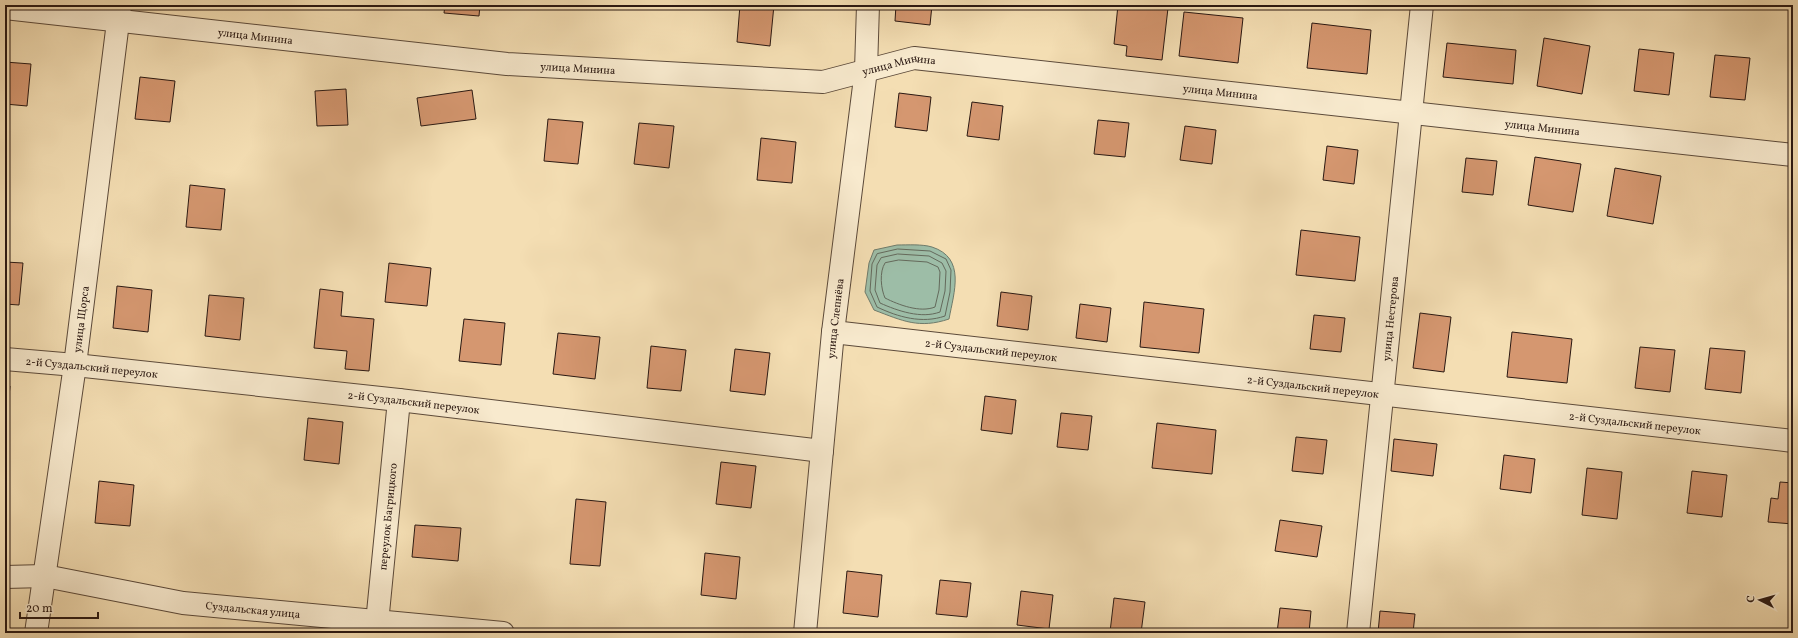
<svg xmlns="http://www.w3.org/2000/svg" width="1798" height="638" viewBox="0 0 1798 638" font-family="Vollkorn,serif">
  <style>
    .water { fill: #9dbda7; stroke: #6f7b6b }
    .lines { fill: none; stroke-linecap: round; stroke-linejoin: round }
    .shore { stroke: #646a5c; stroke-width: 1 }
    .building { fill: #d59770; stroke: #2a1812 }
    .minor-casing { stroke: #5c4a3a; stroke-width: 24 }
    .minor { stroke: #f8eace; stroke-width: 22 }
    .labels { text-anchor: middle; stroke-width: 4; stroke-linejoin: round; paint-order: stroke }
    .street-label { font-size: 11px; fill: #2a1812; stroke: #f8eace }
  </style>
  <rect width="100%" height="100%" fill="#f4deb3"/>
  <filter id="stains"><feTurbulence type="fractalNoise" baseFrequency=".005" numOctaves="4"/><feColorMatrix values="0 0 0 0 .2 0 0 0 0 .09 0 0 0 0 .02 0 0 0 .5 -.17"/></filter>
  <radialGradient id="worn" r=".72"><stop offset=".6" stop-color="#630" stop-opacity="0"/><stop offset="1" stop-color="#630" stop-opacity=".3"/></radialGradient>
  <path class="water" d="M897,245C908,245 922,244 932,247C966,258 954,292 949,319C919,329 903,321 874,310L865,292L869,263L874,250Z"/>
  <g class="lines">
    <path class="shore" d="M898,249L930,251L946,259L951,270L950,292L945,316C922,324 898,317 877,307L870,291L872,264L877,254Z
      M898,254L929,256L942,263L946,271L945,291L940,312C921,319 898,311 880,303L875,290L877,265L881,258Z
      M899,260L927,262L938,267L940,272L939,290L935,307C920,313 899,305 885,298C881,289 879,272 885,263Z"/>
  </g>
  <path class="building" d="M445,5H480L479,16L444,13Z
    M740,5H774L770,46L737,42Z
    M896,5H932L930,25L895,21Z
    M1118,5H1139L1168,8L1162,60L1126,56L1127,46L1114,44Z
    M1184,12L1243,18L1238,63L1179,56Z
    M1312,23L1371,30L1367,74L1307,68Z
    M1544,38L1590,46L1582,94L1537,86Z
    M1447,43L1516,50L1513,84L1443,77Z
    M1639,49L1674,53L1669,95L1634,91Z
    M1715,55L1750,58L1745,100L1710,97Z
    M5,62L31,64L27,106L5,104Z
    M140,77L175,81L170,122L135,119Z
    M346,89L348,125L317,126L315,91Z
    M472,90L476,119L421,126L417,98Z
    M1793,90V117H1790Z
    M899,93L931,97L927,131L895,127Z
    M972,102L1003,106L999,140L967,136Z
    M548,119L583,122L578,164L544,161Z
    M1098,120L1129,123L1125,157L1094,154Z
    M639,123L674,126L669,168L634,164Z
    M1185,126L1216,130L1212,164L1180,160Z
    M761,138L796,142L792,183L757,180Z
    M1327,146L1358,150L1354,184L1323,180Z
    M1535,157L1581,164L1573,212L1528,205Z
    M1466,158L1497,161L1493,195L1462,192Z
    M1615,168L1661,176L1653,224L1607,216Z
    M190,185L225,189L221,230L186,227Z
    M1301,230L1360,237L1355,281L1296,275Z
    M5,262L23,263L19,305L5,304Z
    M389,263L431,268L427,306L385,302Z
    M117,286L152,290L148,332L113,328Z
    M320,289L343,292L341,316L374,319L369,371L345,369L347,351L314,348Z
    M1001,292L1032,296L1028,330L997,326Z
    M209,295L244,298L240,340L205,336Z
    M1144,302L1204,309L1199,353L1140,347Z
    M1080,304L1111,308L1107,342L1076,338Z
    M1420,313L1451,317L1444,372L1413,368Z
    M1314,315L1345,318L1341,352L1310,349Z
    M464,319L505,323L501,365L459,361Z
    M1512,332L1572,339L1567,383L1507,377Z
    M558,333L600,337L595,379L553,374Z
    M651,346L686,350L681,391L647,388Z
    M1640,347L1675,350L1670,392L1635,388Z
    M1710,348L1745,351L1741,393L1705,389Z
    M735,349L770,353L765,395L730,391Z
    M5,386H10L6,428H5Z
    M985,396L1016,400L1012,434L981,430Z
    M1061,413L1092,416L1088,450L1057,447Z
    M308,418L343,422L339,464L304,460Z
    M1157,423L1216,430L1212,474L1152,468Z
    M1296,437L1327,440L1323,474L1292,471Z
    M1394,439L1437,444L1433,476L1391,471Z
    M1504,455L1535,459L1531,493L1500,489Z
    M721,462L756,466L751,508L716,504Z
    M1587,468L1622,472L1617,519L1582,515Z
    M1692,471L1727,475L1722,517L1687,513Z
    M99,481L134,485L130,526L95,523Z
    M1780,482L1793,483V524L1768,522L1771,498L1778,499Z
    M576,499L606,502L600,566L570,564Z
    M1280,520L1322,526L1317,557L1275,551Z
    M415,525L461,528L458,561L412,557Z
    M705,553L740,557L736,599L701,595Z
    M847,571L882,575L878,617L843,613Z
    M940,580L971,583L967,617L936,614Z
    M1021,591L1053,595L1049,629L1017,625Z
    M1114,598L1145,602L1141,633L1110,632Z
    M1280,608L1311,611L1309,633H1277Z
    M1380,611L1415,614L1413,633H1378Z"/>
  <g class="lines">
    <g class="minor-casing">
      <g id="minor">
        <path id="s1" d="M5,8L507,64L823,82L914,58L1793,155"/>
        <path id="s2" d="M833,332L1793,441"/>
        <path id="s3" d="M5,359L75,365L399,400L822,451"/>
        <path id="s4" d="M5,577L45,576L183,603L503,633"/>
        <path id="s5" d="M36,633L75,365L120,6"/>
        <path id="s6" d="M376,633L399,400"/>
        <path id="s7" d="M805,633L833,332L866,70L868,5"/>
        <path id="s8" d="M1358,633L1422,5"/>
      </g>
    </g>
    <use href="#minor" class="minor"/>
  </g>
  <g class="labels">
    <g class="street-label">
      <text dy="4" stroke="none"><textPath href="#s1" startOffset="252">улица Минина</textPath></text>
      <text dy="4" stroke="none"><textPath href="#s1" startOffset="900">улица Минина</textPath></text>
      <text dy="4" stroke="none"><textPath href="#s1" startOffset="576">улица Минина</textPath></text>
      <text dy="4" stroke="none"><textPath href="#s1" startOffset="1224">улица Минина</textPath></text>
      <text dy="4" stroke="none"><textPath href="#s1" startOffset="1548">улица Минина</textPath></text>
      <text dy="4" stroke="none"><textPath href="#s5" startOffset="317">улица Щорса</textPath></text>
      <text dy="4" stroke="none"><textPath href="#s7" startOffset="316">улица Слепнёва</textPath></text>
      <text dy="4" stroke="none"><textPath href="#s8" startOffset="316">улица Нестерова</textPath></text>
      <text dy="4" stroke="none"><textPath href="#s2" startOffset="159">2-й Суздальский переулок</textPath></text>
      <text dy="4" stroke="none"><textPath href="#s3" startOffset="87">2-й Суздальский переулок</textPath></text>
      <text dy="4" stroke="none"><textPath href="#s2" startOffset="483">2-й Суздальский переулок</textPath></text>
      <text dy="4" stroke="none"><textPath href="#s3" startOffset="411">2-й Суздальский переулок</textPath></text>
      <text dy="4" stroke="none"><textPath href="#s2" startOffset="807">2-й Суздальский переулок</textPath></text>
      <text dy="4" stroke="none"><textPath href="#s6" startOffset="117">переулок Багрицкого</textPath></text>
      <text dy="4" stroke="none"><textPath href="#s4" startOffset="251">Суздальская улица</textPath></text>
    </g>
  </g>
  <rect width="1798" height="638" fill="none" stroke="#f4deb3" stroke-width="20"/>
  <rect x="6" y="6" width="1786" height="626" fill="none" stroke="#2a1812" stroke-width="2"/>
  <rect x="10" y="10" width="1778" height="618" fill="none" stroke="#2a1812"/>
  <g transform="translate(1760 600) rotate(276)" stroke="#f8eace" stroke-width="3" paint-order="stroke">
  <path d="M0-3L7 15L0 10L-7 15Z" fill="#2a1812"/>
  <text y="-6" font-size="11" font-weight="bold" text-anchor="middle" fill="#2a1812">С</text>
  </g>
  <path d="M20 612v6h78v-6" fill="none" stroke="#2a1812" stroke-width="2"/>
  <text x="26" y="612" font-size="12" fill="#2a1812" stroke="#f8eace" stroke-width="3" paint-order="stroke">20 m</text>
  <rect width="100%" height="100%" filter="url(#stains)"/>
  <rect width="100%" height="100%" fill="url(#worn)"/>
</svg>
